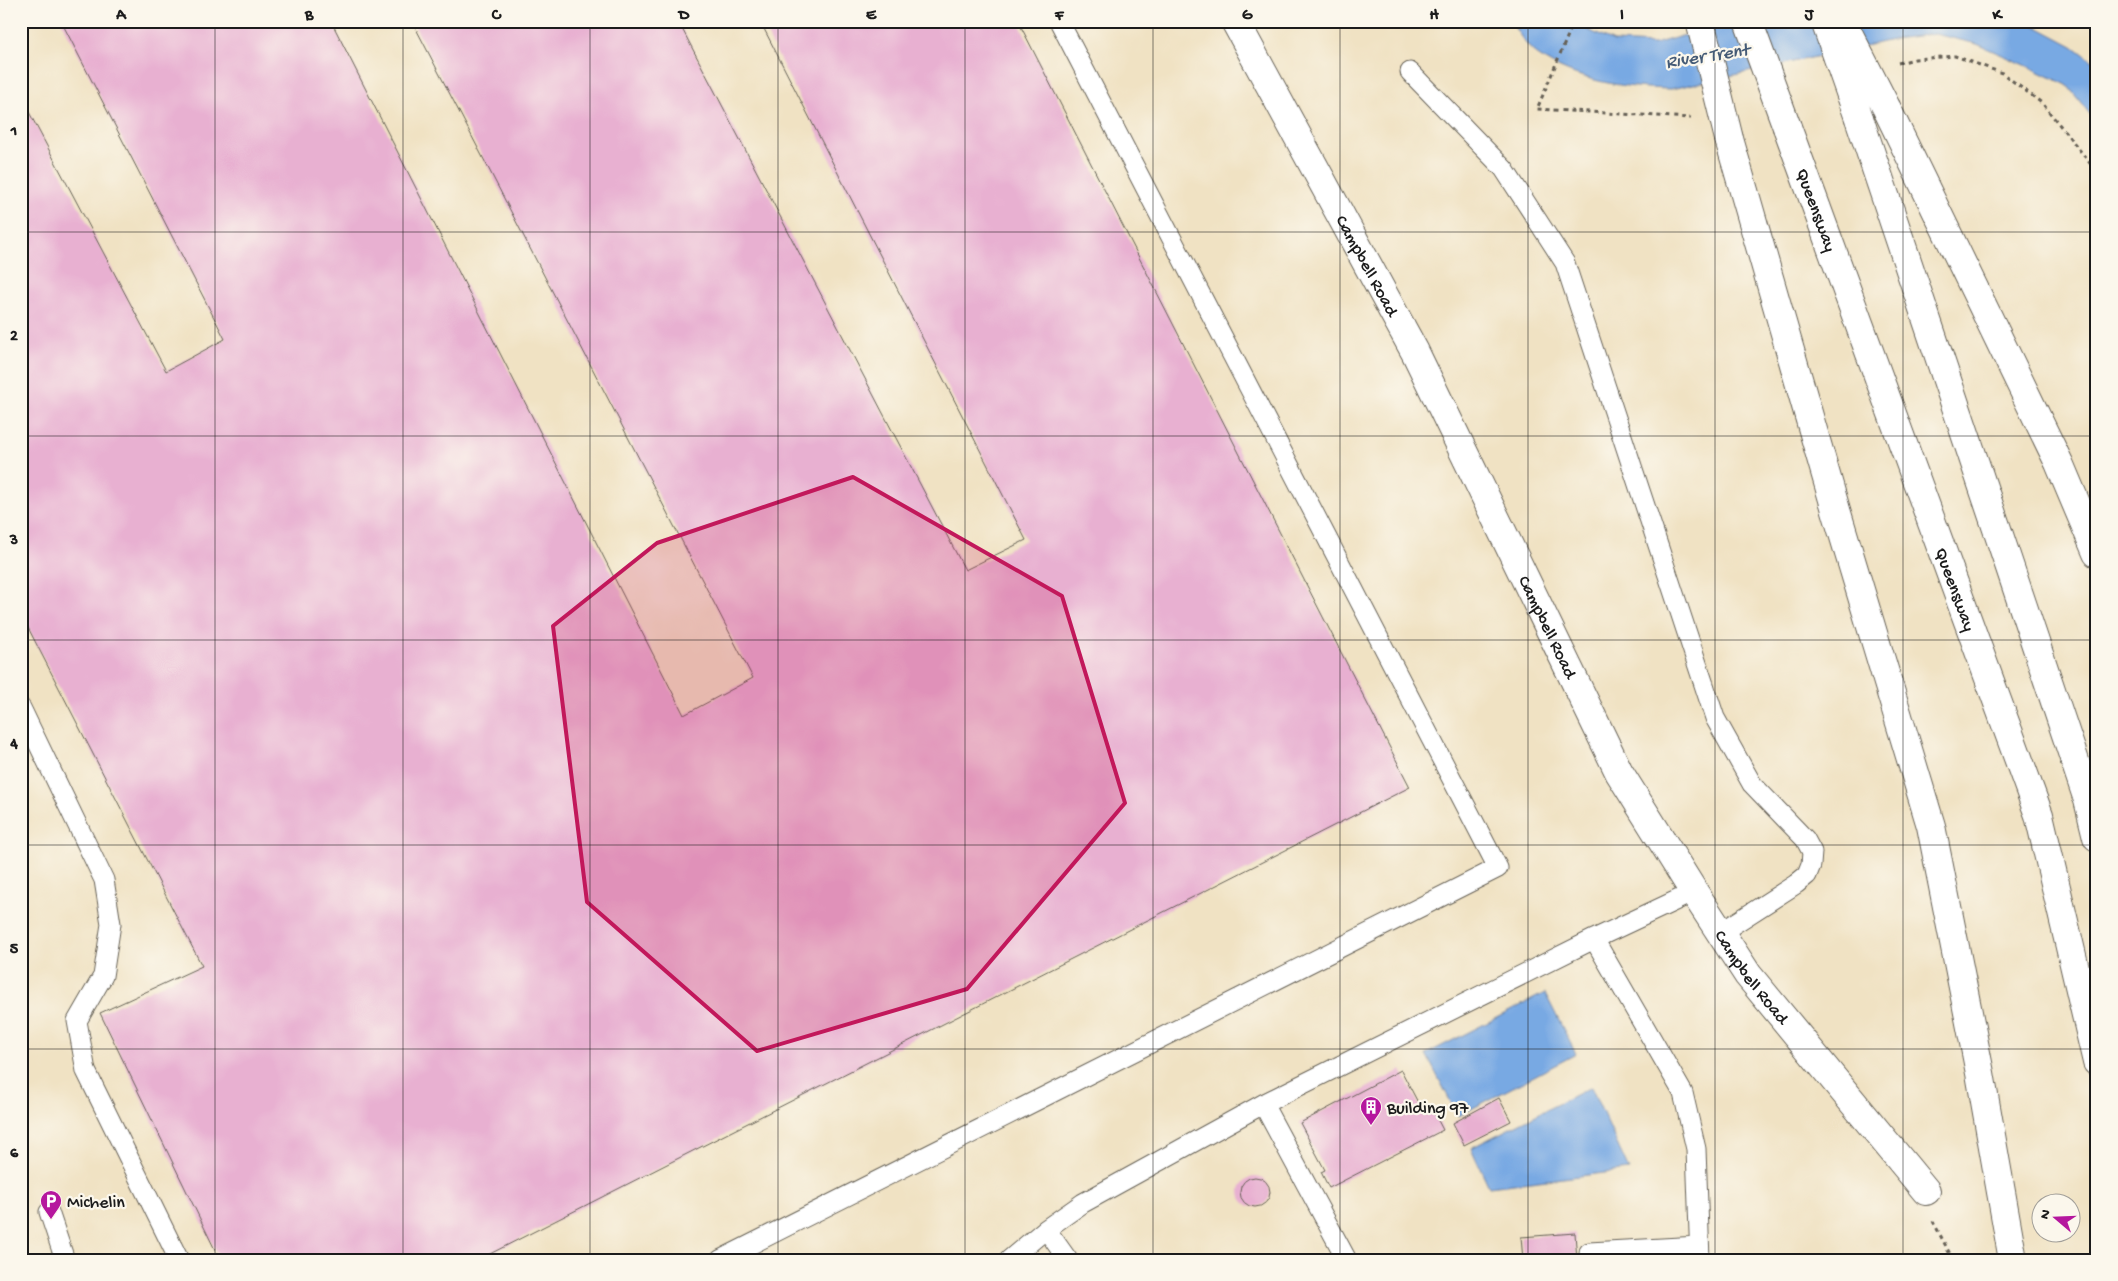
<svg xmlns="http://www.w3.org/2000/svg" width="2118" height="1281" viewBox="0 0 2118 1281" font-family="'Gochi Hand',sans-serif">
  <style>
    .water { fill: #78a9e3; stroke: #4a6280 }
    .building { fill: #e8b0d1 }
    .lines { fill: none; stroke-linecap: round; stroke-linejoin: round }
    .lane-casing { stroke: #666156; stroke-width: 21 }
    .street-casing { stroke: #666156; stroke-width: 30 }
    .highway-casing { stroke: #666156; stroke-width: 30 }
    .path { stroke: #666156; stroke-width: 3; stroke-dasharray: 4 4; stroke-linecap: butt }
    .lane { stroke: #fff; stroke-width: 19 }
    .street { stroke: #fff; stroke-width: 28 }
    .highway { stroke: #fff; stroke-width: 28 }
    .highway-bridge-casing { stroke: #666156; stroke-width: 30; stroke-linecap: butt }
    .highway-bridge { stroke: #fff; stroke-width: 28 }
    .marked { fill: #c2185b; fill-opacity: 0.2; stroke: #c2185b; stroke-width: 4; stroke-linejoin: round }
    .grid { fill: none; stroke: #1c1c1c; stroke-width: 1; stroke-opacity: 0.55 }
    .labels { text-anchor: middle; stroke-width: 4.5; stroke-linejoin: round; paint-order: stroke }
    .street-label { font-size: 18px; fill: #1c1c1c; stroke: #fbf7ec }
    .poi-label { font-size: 18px; fill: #1c1c1c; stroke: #fbf7ec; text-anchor: start }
    .water-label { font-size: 19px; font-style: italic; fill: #455b76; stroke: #fbf7ec }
    .neatline { fill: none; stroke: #1c1c1c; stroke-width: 2 }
    .grid-label { font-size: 16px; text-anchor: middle; font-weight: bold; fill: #1c1c1c }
  </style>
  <rect width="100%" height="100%" fill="#fbf7ec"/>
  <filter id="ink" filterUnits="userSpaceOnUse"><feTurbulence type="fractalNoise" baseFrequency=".02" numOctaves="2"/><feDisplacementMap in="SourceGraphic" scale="10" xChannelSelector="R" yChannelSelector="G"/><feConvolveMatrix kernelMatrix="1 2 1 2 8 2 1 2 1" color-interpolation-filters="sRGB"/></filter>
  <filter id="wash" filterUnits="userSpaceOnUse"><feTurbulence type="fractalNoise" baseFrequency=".0096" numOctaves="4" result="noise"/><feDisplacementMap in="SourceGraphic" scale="20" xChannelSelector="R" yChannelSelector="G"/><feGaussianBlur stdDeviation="1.12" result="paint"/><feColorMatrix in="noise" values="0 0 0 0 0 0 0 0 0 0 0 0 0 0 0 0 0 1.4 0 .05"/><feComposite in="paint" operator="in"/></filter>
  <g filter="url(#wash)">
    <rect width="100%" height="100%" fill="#f0e2c3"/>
    <path class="water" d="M1510,21H1569L1614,42L1654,44L1682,36L1751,21H2026L2073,46L2097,64V123L2067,85L2025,65L1977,44L1935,34L1901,38L1671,89C1626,88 1575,82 1536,54C1526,46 1518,32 1510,21Z
      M1545,993L1576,1054L1458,1116L1426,1054Z
      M1591,1087L1629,1170L1489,1187L1471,1148Z"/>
    <g id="blocks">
      <path class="building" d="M61,21H331L684,715L753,678L412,21H678L965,570L1026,540L760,21H1018L1410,787L478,1260H220L100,1013L202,966L21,614V97L166,371L225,339Z
        M1401,1070L1424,1114L1432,1109L1443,1130L1329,1188L1321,1172L1325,1170L1300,1123Z
        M1499,1098L1511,1121L1464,1145L1453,1123Z
        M1240 1192a15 15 0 1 1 30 0a15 15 0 1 1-30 0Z
        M1575,1233L1577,1260H1523L1521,1237Z"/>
    </g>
  </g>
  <g filter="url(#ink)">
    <use href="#blocks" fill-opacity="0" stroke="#666156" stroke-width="1"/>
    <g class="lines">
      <g class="lane-casing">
        <path id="lane" d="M1410,72L1504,169L1565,263L1715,718L1752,784L1805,839L1812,852L1811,865L1807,875L1796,884L1720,933
          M21,708L104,880L111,924L103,976L77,1021L86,1071L179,1260
          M1594,939L1683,1093L1696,1149L1700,1260
          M1263,1104L1347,1260
          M49,1212L65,1260
          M1046,1229L1068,1260
          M1589,1252L1699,1246
          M720,1260L1498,868L1059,21
          M1009,1260L1046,1229L1083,1203L1263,1104L1594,939L1694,892"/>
      </g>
      <g class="street-casing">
        <g id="street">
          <path id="s1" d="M1235,21L1415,352L1619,772L1694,892L1748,975L1926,1191"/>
        </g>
      </g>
      <g class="highway-casing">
        <g id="highway">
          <path d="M1887,109L2059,463L2097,553"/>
          <path d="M1859,118L2088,800L2097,837"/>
          <path id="s2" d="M1787,127L2039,815L2097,1062"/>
          <path d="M1729,139L1836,510L1931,826L1980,1073L2013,1260"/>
        </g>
      </g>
      <path class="path" d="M1574,21L1537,109L1691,118
        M1898,63L1915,59L1955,56L2002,73L2043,104L2097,172
        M1933,1221L1953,1260"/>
      <use href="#lane" class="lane"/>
      <use href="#street" class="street"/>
      <use href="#highway" class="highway"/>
      <g class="highway-bridge-casing">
        <path id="highway-bridge" d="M1700,21L1729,139
          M1748,21L1787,127
          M1825,21L1859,118
          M1842,21L1887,109"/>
      </g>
      <use href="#highway-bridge" class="highway-bridge"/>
    </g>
  </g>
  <path class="marked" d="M853,477L1062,596L1125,803L967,989L757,1051L587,902L553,626L657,543Z"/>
  <path class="grid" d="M215,21V1260M403,21V1260M590,21V1260M778,21V1260M965,21V1260M1153,21V1260M1340,21V1260M1528,21V1260M1715,21V1260M1903,21V1260M21,232H2097M21,436H2097M21,640H2097M21,845H2097M21,1049H2097"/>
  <defs>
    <g id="building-pin" transform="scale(1.125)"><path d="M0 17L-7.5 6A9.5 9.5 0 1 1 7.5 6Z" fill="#b5179e" stroke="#fbf7ec"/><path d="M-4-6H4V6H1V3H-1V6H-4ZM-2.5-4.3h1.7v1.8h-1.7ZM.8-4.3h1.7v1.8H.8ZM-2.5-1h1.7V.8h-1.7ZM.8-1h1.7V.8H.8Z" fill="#fff"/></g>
    <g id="parking-pin" transform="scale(1.125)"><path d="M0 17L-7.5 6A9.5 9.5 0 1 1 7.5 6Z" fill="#b5179e" stroke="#fbf7ec"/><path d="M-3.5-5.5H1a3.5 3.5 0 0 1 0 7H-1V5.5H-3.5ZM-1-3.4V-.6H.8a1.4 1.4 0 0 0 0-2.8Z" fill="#fff"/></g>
  </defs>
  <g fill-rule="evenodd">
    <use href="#building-pin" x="1371" y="1107"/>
    <use href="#parking-pin" x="51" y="1201"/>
  </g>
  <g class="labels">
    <g class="street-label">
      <text dy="6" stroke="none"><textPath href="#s2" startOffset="88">Queensway</textPath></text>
      <text dy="6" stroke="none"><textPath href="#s1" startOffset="278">Campbell Road</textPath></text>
      <text dy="6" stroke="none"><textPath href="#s2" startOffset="492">Queensway</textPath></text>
      <text dy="6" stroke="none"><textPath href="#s1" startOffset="682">Campbell Road</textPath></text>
      <text dy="6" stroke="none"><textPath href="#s1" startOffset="1088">Campbell Road</textPath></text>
    </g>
    <g class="poi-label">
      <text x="1387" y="1113">Building 97</text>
      <text x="67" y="1207">Michelin</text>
    </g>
    <g class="water-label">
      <text transform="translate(1707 54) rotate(-9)" y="7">River Trent</text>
    </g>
  </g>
  <rect width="2118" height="1281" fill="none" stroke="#fbf7ec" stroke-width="55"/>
  <g transform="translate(2056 1218) rotate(289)"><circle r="24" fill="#fbf7ec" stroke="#a29f99"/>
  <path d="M0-4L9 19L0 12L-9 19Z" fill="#b5179e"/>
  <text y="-8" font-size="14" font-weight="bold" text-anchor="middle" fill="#1c1c1c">N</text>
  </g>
  <rect x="28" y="28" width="2062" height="1226" class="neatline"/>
  <g class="grid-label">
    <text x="121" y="19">A</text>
    <text x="309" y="19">B</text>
    <text x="496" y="19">C</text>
    <text x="684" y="19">D</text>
    <text x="871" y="19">E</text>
    <text x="1059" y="19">F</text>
    <text x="1247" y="19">G</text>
    <text x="1434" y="19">H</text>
    <text x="1622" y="19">I</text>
    <text x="1809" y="19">J</text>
    <text x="1997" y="19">K</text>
    <text x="14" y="135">1</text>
    <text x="14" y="340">2</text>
    <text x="14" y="544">3</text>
    <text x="14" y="748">4</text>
    <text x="14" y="953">5</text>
    <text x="14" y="1157">6</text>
  </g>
</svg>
